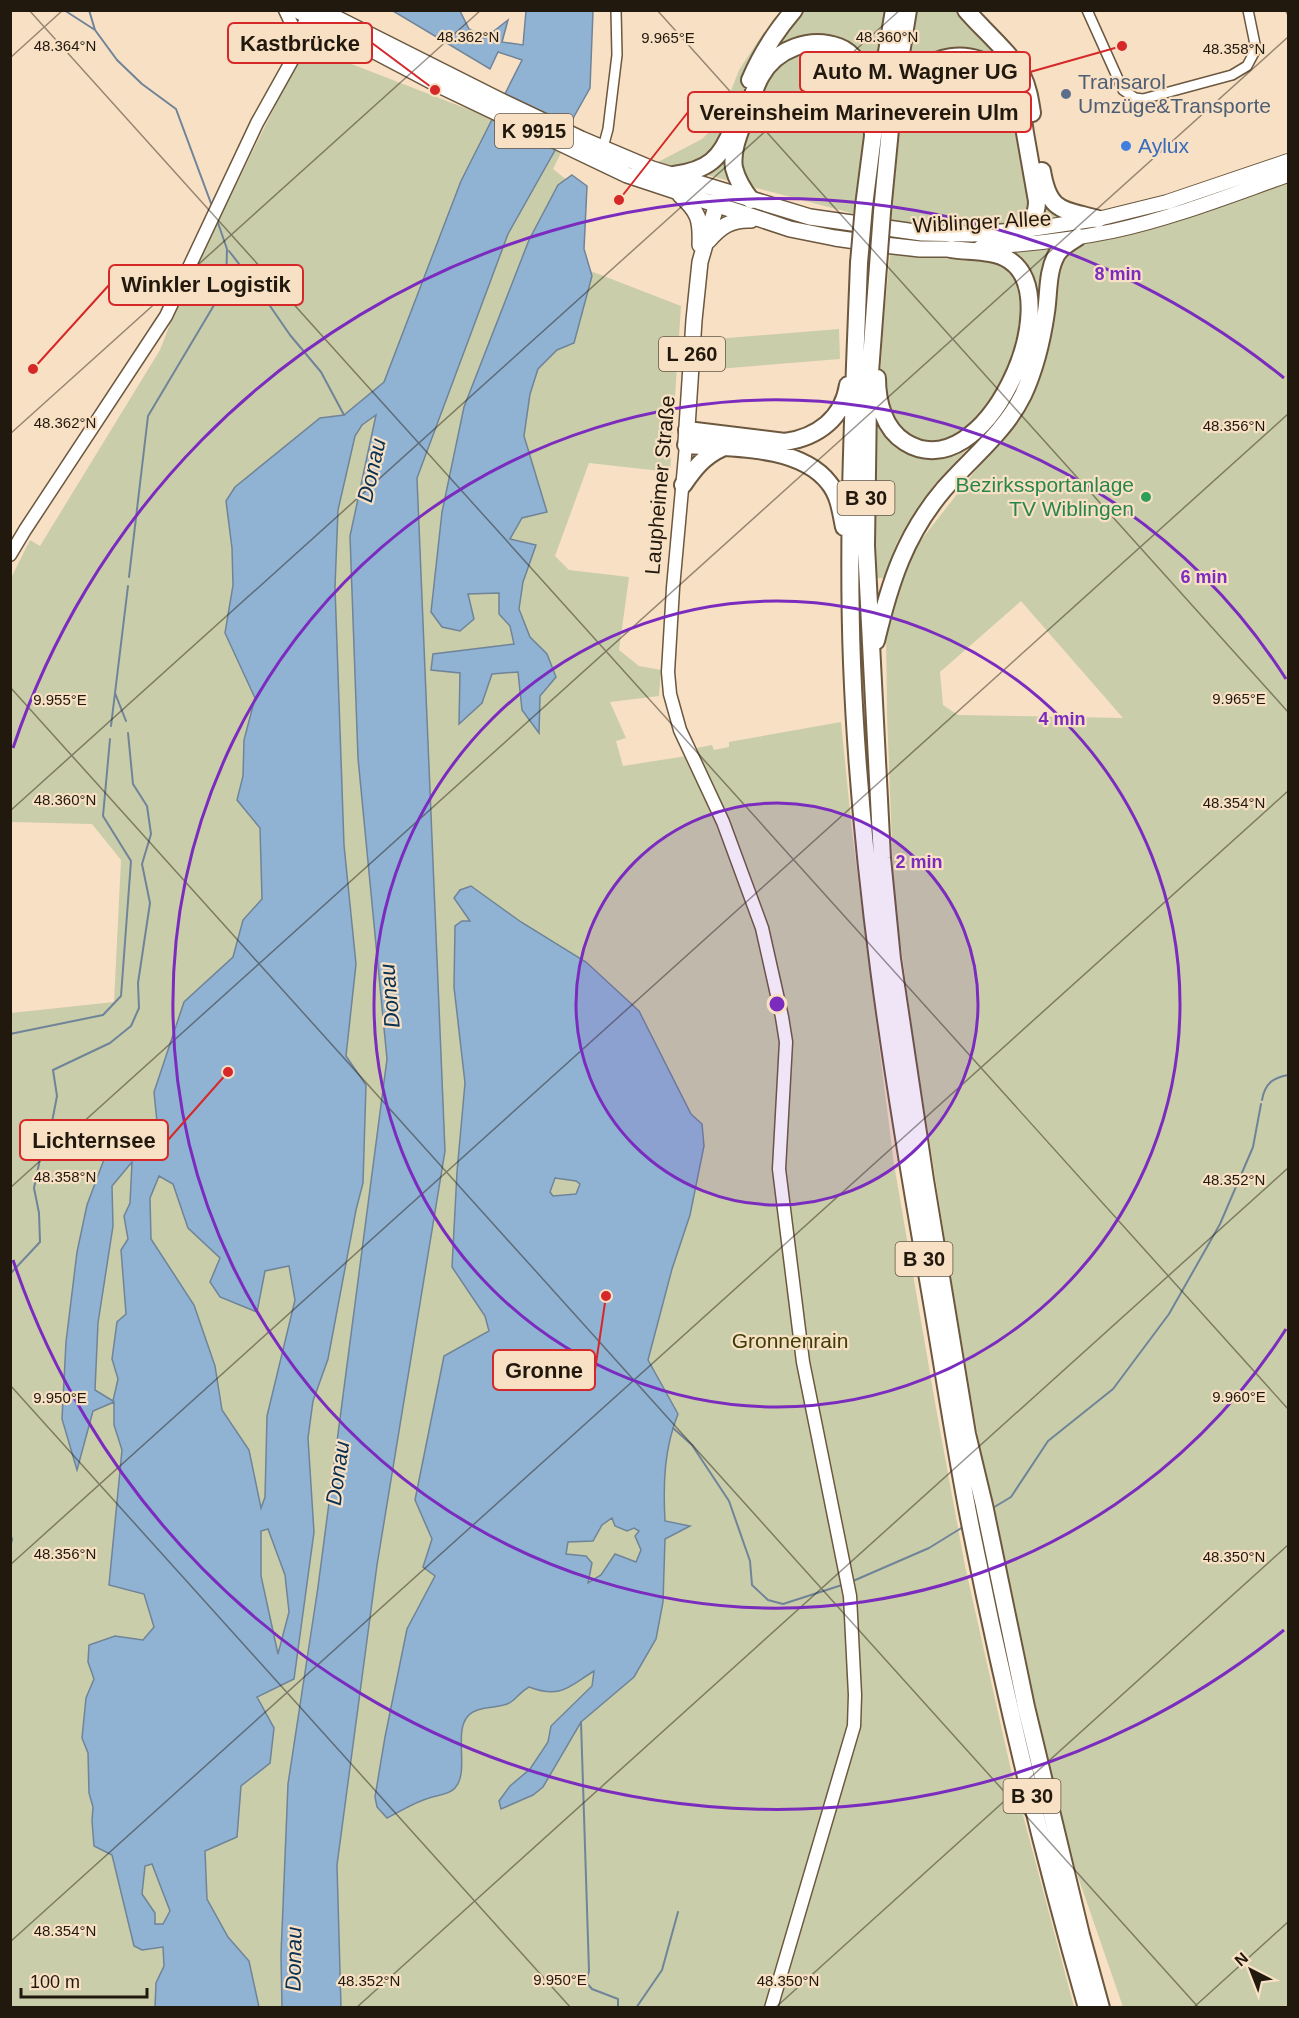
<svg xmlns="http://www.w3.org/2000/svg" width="1299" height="2018" viewBox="0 0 1299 2018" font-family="Helvetica,sans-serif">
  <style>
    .green { fill: #cacda9; fill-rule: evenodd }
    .water { fill: #90b2d3; stroke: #6f8498; stroke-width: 1.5; fill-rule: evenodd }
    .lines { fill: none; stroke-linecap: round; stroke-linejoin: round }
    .stream { stroke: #6f8498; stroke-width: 2 }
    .minor-casing { stroke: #6c583f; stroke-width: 12 }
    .tertiary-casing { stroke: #6c583f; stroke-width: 15 }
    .secondary-casing { stroke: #6c583f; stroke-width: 16 }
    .primary-casing { stroke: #6c583f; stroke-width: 18 }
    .trunk-casing { stroke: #6c583f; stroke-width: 20 }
    .minor { stroke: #fff; stroke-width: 9 }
    .tertiary { stroke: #fff; stroke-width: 12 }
    .secondary { stroke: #fff; stroke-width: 14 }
    .primary { stroke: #fff; stroke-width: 15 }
    .trunk { stroke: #fff; stroke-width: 16 }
    .trunk-bridge-casing { stroke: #6c583f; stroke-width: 20; stroke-linecap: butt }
    .trunk-bridge { stroke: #fff; stroke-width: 16 }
    .ticks { fill: none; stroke: #21190e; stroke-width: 1.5; stroke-opacity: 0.45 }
    .ring { fill: none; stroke: #7b2cbf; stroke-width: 3 }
    .service-dot { fill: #5c6f8a; stroke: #f8e0c4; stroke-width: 2 }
    .shop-dot { fill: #3f7fe0; stroke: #f8e0c4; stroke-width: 2 }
    .leisure-dot { fill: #2e9e5b; stroke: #f8e0c4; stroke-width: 2 }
    .labels { text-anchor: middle; stroke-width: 4.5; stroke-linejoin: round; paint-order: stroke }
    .shield { fill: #f8e0c4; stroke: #625545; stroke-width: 1.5 }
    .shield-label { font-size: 20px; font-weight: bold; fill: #21190e }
    .service-label { font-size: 21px; fill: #4e5e75; stroke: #f8e0c4; text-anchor: start }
    .shop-label { font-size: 21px; fill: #366cbe; stroke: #f8e0c4; text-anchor: start }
    .street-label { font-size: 21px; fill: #21190e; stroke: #f8e0c4 }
    .leisure-label { font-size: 21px; fill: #27864d; stroke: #f8e0c4; text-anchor: end }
    .park-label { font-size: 21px; fill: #3d3f07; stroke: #f8e0c4 }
    .water-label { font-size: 22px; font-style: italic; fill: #093152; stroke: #f8e0c4 }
    .ticks-label { font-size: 15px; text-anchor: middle; fill: #21190e; stroke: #f8e0c4; stroke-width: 4.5; stroke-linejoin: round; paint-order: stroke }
    .centre { fill: #7b2cbf; stroke: #f8e0c4; stroke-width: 3 }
    .ring-label { font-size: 18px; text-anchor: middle; font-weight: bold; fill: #7b2cbf; stroke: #f8e0c4; stroke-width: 4.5; stroke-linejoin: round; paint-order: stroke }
    .leader { fill: none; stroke: #d62828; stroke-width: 2 }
    .callout-dot { fill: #d62828; stroke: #f8e0c4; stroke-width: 2 }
    .callout { fill: #f8e0c4; stroke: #d62828; stroke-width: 2 }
    .callout-label { font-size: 22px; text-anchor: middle; font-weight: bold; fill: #21190e }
  </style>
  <rect width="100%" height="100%" fill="#f8e0c4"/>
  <path class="green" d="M803,11H957L1008,63L1028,179L1059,218L1053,245L1041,268L1038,304L1024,368L993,421L934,485L897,542L884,578H874V420L880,382L883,328L893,224L658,162L702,139L712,129L720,119L739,70L764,32L785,29Z
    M326,39L354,50L349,63L470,110L561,153L553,169L586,195L583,268L681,306L670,472L589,463L555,556L569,570L629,577L619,650L639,666L661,670L659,696L610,702L626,738L616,741L623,766L699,754L697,748L712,745L714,750L729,747V742L841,722L852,831L894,1164L936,1408L965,1566L1011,1770L1074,2007H11V1013L114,1002L121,860L92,824L11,822V578L30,540L40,546L160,350L182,293L302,52Z
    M1288,181V2007H1123L1075,1868L1010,1623L955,1303L915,1049L894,896L887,714L886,630L911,553L997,443L1040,372L1053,278L1067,253L1080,246L1171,220ZM1021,601L1123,718L958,715L943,705L940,672Z
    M839,329L840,359L705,370L702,340Z"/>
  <path class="water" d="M393,11H460L469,29L485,38L508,20L502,42L523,45L526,11H593L590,88L508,234L417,478L445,1151L377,1565L337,1865L341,2007H282L281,1955L288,1784L318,1587L387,1059L358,758L350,536L376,415L362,425L355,436L338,510L335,587L344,845L356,964L346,1056L366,1085L363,1183L356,1210L328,1359L313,1401L308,1438L314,1532L294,1679L257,1697L274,1728L270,1763L241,1786L237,1837L205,1851L207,1899L228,1937L249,1961L259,2007H155L156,1983L164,1966L163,1947L142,1950L134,1946L112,1855L94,1846L92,1821L93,1807L89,1793L88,1753L82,1738L86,1698L94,1679L88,1662L89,1645L115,1636L143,1640L154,1627L144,1594L109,1585L122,1450L114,1425V1402L93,1411L77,1470L62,1419L66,1342L77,1252L87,1205L115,1130L132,1160L158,1132L154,1092L184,1002L233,957L243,920L262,899L260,828L237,800L243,776L244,740L255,698L225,633L233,585L232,548L226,501L235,487L320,418L344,415L384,382L461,181L522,60L498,52L490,69ZM132,1162L130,1203L124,1216L128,1239L121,1250L126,1314L117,1322L112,1359L118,1379L113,1401L95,1390L98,1323L113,1226L112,1186ZM159,1176L173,1184L188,1228L220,1258L210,1282L220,1297L257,1312L265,1271L289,1266L295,1300L267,1416L265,1497L261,1508L249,1450L222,1410L215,1366L194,1305L151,1239L150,1198ZM268,1529L285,1575L289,1612L278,1654L261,1576V1531ZM152,1864L170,1911L163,1924H155V1913L142,1894L145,1866Z
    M572,175L587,186L584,249L592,276L574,343L557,350L538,369L530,394L524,436L547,512L522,518L510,539L536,545L523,582L519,609L530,637L547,654L556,677L540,696L539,733L522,710L518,672L492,674L482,703L459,724L460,673L431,670L433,654L514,644L510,626L499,614V593L468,594L474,619L460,631L442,627L431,612L442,512L464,407L529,240L558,185Z
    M471,886L521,922L586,962L639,1011L691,1114L702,1124L704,1146L690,1215L672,1269L648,1360L678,1414C664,1449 663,1484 665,1521L690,1526L665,1539L663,1602L656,1639L634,1677L581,1722L543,1787L533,1795L501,1809L499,1801L510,1786L530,1769L548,1742L551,1726L592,1686L594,1671C568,1687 561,1699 529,1687C520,1692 518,1697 511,1702C499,1710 479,1704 468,1716C453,1732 470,1772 455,1788C449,1795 437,1795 429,1798C415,1802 401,1811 387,1818L377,1807L375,1797L385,1737L407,1629L435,1576L423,1567L432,1539L415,1500L444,1356L489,1331L485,1316L452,1267L457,1172L465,1083L454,987L455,926L462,921H470L454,898L460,890ZM555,1178L576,1181L580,1184L576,1194L553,1196L550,1192ZM612,1518L615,1526L627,1531L634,1528L639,1531L635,1536L641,1550L636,1562L615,1554L601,1575L588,1583L592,1563L586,1556L566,1554L568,1542L593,1541L602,1525Z"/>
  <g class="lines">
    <path class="stream" d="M64,10L95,30
      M89,10L95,30L117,60L142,84L176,109L212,206
      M229,251L257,287L290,335L321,372L344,415
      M129,577L148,416L226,285L227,249L217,220
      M115,693L126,721
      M111,726L128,586
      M10,1034L103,1015L121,996L131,861L103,816L110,739
      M1262,1100C1265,1083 1273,1078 1288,1075
      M10,1274L40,1242L39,1213L34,1188L40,1159L52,1122L57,1096L53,1070L110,1043L131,1026L139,1008L138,983L150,903L142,864L151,834L147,806L133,784L128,733
      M673,1428L692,1445L729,1501L750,1561L752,1585L768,1600L783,1604L842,1585
      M991,1509L1011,1497L1048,1441L1113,1389L1169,1314L1220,1224L1253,1147L1261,1104
      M10,1534L12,1539L10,1548
      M853,1581L929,1548L963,1527
      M581,1722L589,1971L586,1982L592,1989L618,1999V2008
      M636,2008L662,1970L678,1912"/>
    <g class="minor-casing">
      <path id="minor" d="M1087,10L1123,90L1135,98L1143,99L1232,75L1247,66L1256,49L1248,10
        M602,151L608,129L617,55L616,10"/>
    </g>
    <g class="tertiary-casing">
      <path id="tertiary" d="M285,10L294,29L293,40
        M287,57L311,10
        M686,445L673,588L668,672L670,694L680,730L723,822L762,928L782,1017L786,1042L779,1169L803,1362L850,1596L855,1695L854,1726L771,2008
        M10,555L25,530L166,316L257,123L295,55L307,41L314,37L322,35H342"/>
    </g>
    <g class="secondary-casing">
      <path id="secondary" d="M1018,231L1098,219L1167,202L1288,161
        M981,247C1025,245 1069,240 1113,231C1173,218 1231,195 1288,175"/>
    </g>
    <g class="primary-casing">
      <path id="primary" d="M297,10L443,87L627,175L790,229L835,238L884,245L920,249H951
        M320,10L497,99L581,139L652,169L810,217L922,233L972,234L1016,231
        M680,195C699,212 701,220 700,245
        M708,241C720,227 731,219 751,220
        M686,442L694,320L700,262L719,196"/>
    </g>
    <g class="trunk-casing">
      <path id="trunk" d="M966,10C982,29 1012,54 1022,75C1028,87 1030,100 1032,113
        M750,80C761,54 775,32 794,10
        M892,109C901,95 909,79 923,69C957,43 1007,60 1020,101C1023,111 1023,122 1025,133C1029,156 1033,178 1037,201C1037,218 1030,223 1016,231
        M1042,171C1049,213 1063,209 1098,219
        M674,175C708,170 721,159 733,127
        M751,200C743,190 737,180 734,168C731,151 740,131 746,115C751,102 754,88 761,76C776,49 810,36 839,47C853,52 866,71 869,86C873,101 872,120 873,136
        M864,206L873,136L894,10
        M882,212L892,109L908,10
        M859,263C854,396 847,529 852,663C860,870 892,1075 928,1279C943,1364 955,1449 972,1533C1004,1692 1042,1851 1087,2008
        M878,266L868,399L866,546L882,858L892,959L925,1180L967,1434L984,1505L1026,1707L1081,1935L1101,2008
        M877,378C877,402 884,429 905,442C984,492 1070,299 1009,260C994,250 969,252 951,249
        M687,430L785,442C818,437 843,418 848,385
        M686,445C730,448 800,445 829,483C839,495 841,512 844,527
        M683,485C694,469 704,456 722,448
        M876,641C890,582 905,535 944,489C971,458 1005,432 1023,395C1035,369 1042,340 1046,312C1049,293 1047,271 1057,254C1062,246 1071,242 1078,237"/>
    </g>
    <use href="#minor" class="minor"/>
    <use href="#tertiary" class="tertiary"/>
    <use href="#secondary" class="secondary"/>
    <use href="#primary" class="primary"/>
    <use href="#trunk" class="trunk"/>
    <g class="trunk-bridge-casing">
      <path id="trunk-bridge" d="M859,263L864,206
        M878,266L882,212"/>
    </g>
    <use href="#trunk-bridge" class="trunk-bridge"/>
  </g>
  <path class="ticks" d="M29,10L1288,1409M657,10L1288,712M1285,10L1288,15M10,58L63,10M10,434L481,10M10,687L1199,2008M10,811L900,10M10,1188L1288,37M10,1385L571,2008M10,1565L1288,414M10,1942L1288,791M356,2008L1288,1168M775,2008L1288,1545M1193,2008L1288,1922"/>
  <circle cx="777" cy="1004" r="201" fill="#7b2cbf" fill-opacity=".12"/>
  <g class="ring">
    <circle cx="777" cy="1004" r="201"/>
    <circle cx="777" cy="1004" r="403"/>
    <path d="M1286 1329A604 604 0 1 1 1286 679"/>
    <path d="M1284 1630A806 806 0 0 1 13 1260M13 748A806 806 0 0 1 1284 378"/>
  </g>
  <circle class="service-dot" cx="1066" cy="94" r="6"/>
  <circle class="shop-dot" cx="1126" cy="146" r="6"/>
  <circle class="leisure-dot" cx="1146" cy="497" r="6"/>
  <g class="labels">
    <g class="shield">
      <rect x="495" y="114" width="78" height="34" rx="4.5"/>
      <rect x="659" y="337" width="66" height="34" rx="4.5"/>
      <rect x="837.5" y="481" width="57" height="34" rx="4.5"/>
      <rect x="895.5" y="1242" width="57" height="34" rx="4.5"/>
      <rect x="1003.5" y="1779" width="57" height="34" rx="4.5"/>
    </g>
    <g class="shield-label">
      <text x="534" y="138">K 9915</text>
      <text x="692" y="361">L 260</text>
      <text x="866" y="505">B 30</text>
      <text x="924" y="1266">B 30</text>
      <text x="1032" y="1803">B 30</text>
    </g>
    <g class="service-label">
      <text x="1078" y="89">Transarol<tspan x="1078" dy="24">Umzüge&amp;Transporte</tspan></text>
    </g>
    <g class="shop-label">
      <text x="1138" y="153">Aylux</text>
    </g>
    <g class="street-label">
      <text transform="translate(982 222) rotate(-3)" y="7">Wiblinger Allee</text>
      <text transform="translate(660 485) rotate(-85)" y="7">Laupheimer Straße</text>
    </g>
    <g class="leisure-label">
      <text x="1134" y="492">Bezirkssportanlage<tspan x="1134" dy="24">TV Wiblingen</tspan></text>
    </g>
    <g class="park-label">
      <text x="790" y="1348">Gronnenrain</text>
    </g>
    <g class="water-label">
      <text transform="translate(371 470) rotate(-77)" y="8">Donau</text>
      <text transform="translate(389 996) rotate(-95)" y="8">Donau</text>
      <text transform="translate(337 1473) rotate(-82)" y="8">Donau</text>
      <text transform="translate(293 1959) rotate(-89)" y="8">Donau</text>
    </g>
  </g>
  <g class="ticks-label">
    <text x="887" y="42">48.360°N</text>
    <text x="468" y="42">48.362°N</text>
    <text x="668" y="43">9.965°E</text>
    <text x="65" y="51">48.364°N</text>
    <text x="1234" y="54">48.358°N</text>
    <text x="65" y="428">48.362°N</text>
    <text x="1234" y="431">48.356°N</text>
    <text x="1239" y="704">9.965°E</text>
    <text x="60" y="705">9.955°E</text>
    <text x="65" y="805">48.360°N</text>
    <text x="1234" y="808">48.354°N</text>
    <text x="65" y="1182">48.358°N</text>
    <text x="1234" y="1185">48.352°N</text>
    <text x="1239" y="1402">9.960°E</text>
    <text x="60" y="1403">9.950°E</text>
    <text x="65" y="1559">48.356°N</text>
    <text x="1234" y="1562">48.350°N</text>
    <text x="65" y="1936">48.354°N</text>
    <text x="560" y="1985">9.950°E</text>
    <text x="369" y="1986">48.352°N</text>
    <text x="788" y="1986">48.350°N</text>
  </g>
  <circle cx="777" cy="1004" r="9" class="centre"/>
  <g class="ring-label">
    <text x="1118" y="280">8 min</text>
    <text x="1204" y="583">6 min</text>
    <text x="1062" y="725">4 min</text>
    <text x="919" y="868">2 min</text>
  </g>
  <path class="leader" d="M435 90L372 43M1122 46L1030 72M619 200L688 112M33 369L109 285M228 1072L168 1140M606 1296L595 1370"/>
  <g class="callout-dot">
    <circle cx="435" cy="90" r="6"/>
    <circle cx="1122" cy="46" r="6"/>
    <circle cx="619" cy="200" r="6"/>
    <circle cx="33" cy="369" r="6"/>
    <circle cx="228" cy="1072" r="6"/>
    <circle cx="606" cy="1296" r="6"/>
  </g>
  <g class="callout">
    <rect x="228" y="23" width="144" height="40" rx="6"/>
    <rect x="800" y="52" width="230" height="40" rx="6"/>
    <rect x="688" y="92" width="343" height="40" rx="6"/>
    <rect x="109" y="265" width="194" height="40" rx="6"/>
    <rect x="20" y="1120" width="148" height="40" rx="6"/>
    <rect x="493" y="1350" width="102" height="40" rx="6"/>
  </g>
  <g class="callout-label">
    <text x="300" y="51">Kastbrücke</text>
    <text x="915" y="79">Auto M. Wagner UG</text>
    <text x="859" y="120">Vereinsheim Marineverein Ulm</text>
    <text x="206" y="292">Winkler Logistik</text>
    <text x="94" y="1148">Lichternsee</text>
    <text x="544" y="1378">Gronne</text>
  </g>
  <rect width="1299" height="2018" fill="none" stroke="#21190e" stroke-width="24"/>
  <g transform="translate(1251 1970) rotate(318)" stroke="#f8e0c4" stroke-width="4.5" paint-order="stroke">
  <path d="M0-4.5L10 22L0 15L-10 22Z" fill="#21190e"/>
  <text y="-9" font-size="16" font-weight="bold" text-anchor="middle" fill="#21190e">N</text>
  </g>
  <path d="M21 1988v9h126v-9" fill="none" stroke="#21190e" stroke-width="3"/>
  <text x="30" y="1988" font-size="18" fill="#21190e" stroke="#f8e0c4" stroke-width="4.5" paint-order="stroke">100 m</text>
</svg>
